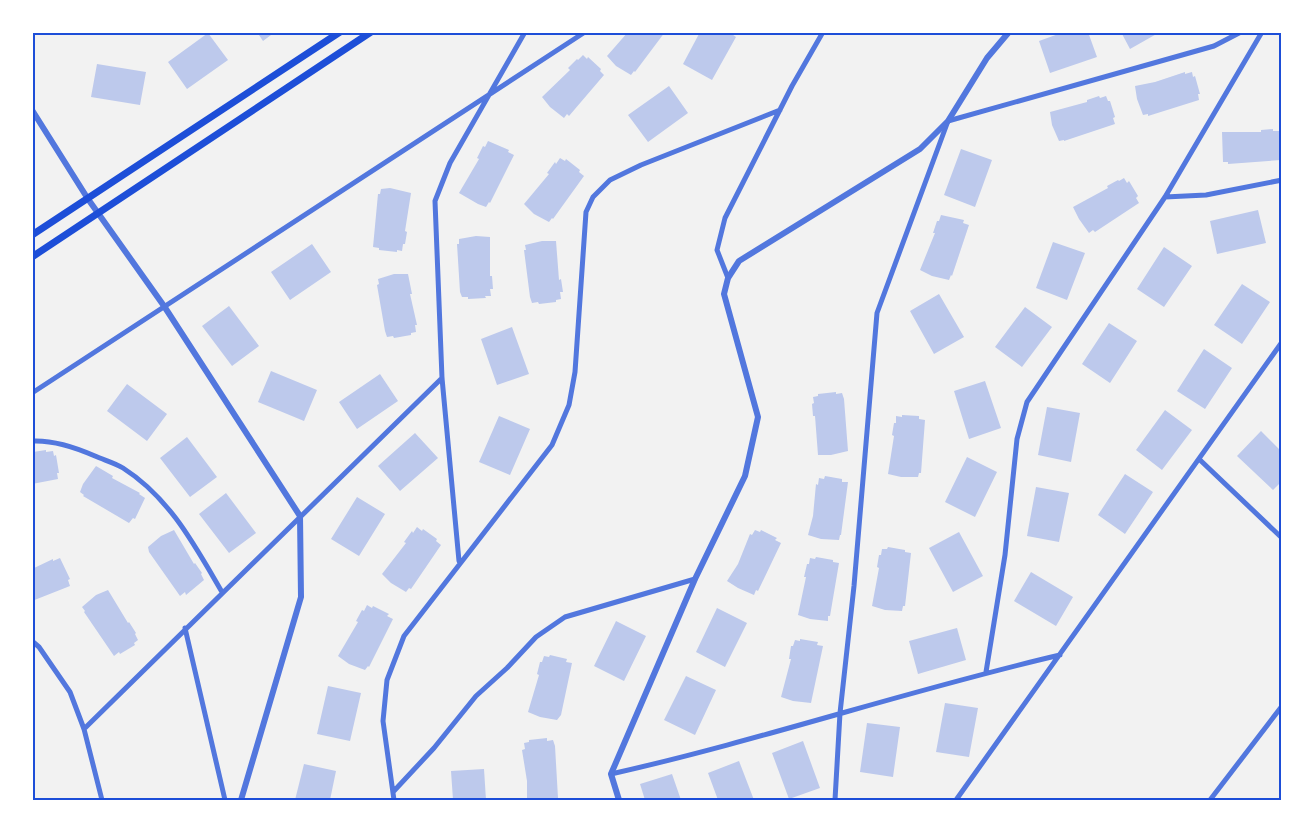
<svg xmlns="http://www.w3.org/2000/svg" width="1314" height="833" viewBox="0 0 1314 833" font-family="Cabin,sans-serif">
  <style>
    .building { fill: #bdc9ec }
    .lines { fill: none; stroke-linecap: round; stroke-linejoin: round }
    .minor { stroke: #5277de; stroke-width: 5 }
    .tertiary { stroke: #5277de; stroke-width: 6 }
    .secondary { stroke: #1d4ed8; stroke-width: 7 }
    .neatline { fill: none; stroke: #1d4ed8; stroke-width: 2 }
  </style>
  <rect width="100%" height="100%" fill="#f2f2f2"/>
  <path class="building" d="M257,32H275L263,41Z
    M628,32H665L635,72L634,71L631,75L616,66L607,56Z
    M700,32H729L736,37L712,80L683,64Z
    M1064,32H1088L1097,57L1050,73L1039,41Z
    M1121,32H1160L1130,49Z
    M208,33L228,60L187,89L168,62Z
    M583,55L587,59L588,57L601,69L600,71L604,75L569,116L567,114L564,118L550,107L542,97L570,70L568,68L577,59L578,60Z
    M97,64L146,72L140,105L91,97Z
    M1185,72V74L1192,72L1193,77L1195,76L1200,94H1198L1199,100L1148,116V114L1143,115L1137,99L1135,86L1155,82Z
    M669,86L688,113L648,142L628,115Z
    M1099,96L1100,98L1106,96L1108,101H1110L1115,117L1113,118L1115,124L1064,141V140L1059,141L1052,125L1050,112L1087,102V100Z
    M1273,129V131H1280L1282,136L1281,160L1228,164V162H1223L1222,132H1261V130Z
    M488,141L509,150L508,152L514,155L490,203L489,202L486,207L478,204L459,193L479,159L477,158L483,146L485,147Z
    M961,149L992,160L975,207L944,195Z
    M560,158L565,161L566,159L580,170L579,172L584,176L553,219L552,218L549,222L534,214L524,204L549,174L547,173L555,162L556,164Z
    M1124,178L1127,183L1129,181L1138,196L1136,198L1139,203L1095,232L1093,230L1089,233L1079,219L1073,207L1108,188L1107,186L1118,180L1119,181Z
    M390,188L411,193L405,231L407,232L405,244H403L402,251L397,250V252L379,250V248L373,247L378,194H380L381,189Z
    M1258,210L1266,243L1217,254L1210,221Z
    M941,215L964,220L963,223L969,225L952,276L951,275L949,280L932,276L920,270L935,233H933L937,221H939Z
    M476,236L490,237V276H492L493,289H490L491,296H485L486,298L468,299V297H462L460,292L457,244H459V239Z
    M542,241H556L559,280L561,279L563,292H560L561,299L556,300V302L539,304L538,302L532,303L530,297L524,250H526L525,245Z
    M1053,242L1085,253L1067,300L1036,288Z
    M312,244L331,272L290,300L271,272Z
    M1164,247L1192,266L1164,307L1137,289Z
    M394,274H408L412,294H410L417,325H415L416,332L411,333V335L394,338L393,336L387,337L385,331L377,285L379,284L378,279Z
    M1242,284L1270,302L1242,344L1214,325Z
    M939,294L964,337L934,354L910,311Z
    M229,306L259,346L232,366L202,326Z
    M1025,307L1052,327L1022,367L995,347Z
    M1109,323L1137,341L1110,383L1082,364Z
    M512,327L529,374L497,385L481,339Z
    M1204,349L1232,368L1205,409L1177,391Z
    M271,371L317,390L304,421L258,402Z
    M380,374L398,401L357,429L339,402Z
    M985,381L1001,428L969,439L954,391Z
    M127,384L167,414L147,441L107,411Z
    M836,392V394L842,393L844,399L848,451L831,455H818L815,416H813L812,404L814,403L813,397L818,396V394Z
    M1047,407L1080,413L1071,462L1038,455Z
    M1165,410L1192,430L1162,470L1136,450Z
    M902,415L919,416V419L925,420L921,473H919L918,477H901L888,474L894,436L892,435L894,423H896V416L902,417Z
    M499,416L530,429L510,475L479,462Z
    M1261,431L1282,452V481L1273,490L1237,456Z
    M415,433L438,458L400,491L378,466Z
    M187,437L217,477L190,497L160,458Z
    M46,450V452L53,451L54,456L56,455L59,473H57L58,479L32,484L33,452Z
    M967,457L997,472L975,517L945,502Z
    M96,466L113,476L112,478L140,493L139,494L145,498L135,519L133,518L129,523L83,496L84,495L80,492L83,484Z
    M1125,474L1153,492L1125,534L1098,515Z
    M825,476L842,479V482H848L841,535H840L839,540L821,539L808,535L813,516L816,484L818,485L819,478L824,479Z
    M1036,487L1069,493L1059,542L1027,536Z
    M226,493L256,533L229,553L199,514Z
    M357,497L385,514L359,556L331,539Z
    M417,527L422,531L423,529L437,539L436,541L441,545L411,589L409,588L406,592L391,583L382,574L406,543L404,542L412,531L413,533Z
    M174,530L194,564L195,563L202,573L201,574L204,580L186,595L185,592L180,596L149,552L148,547L161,536Z
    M755,530L760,532L761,530L777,538L775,540L781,543L758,591L756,590L754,595L738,588L727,581L738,564L750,534L752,535Z
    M959,532L983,576L953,592L929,548Z
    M888,547L905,550V552L911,553L905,606H903L902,611L885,610L872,606L879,568L877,567L879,555H881L882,549H887Z
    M816,557L833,560V562L839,563L830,616H828V621L810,619L798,615L806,577H804L807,564H809L810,558L815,559Z
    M60,558L70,579L68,580L70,586L32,601V569L53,559V561Z
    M1031,572L1073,597L1056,626L1014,601Z
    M108,590L128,623L129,622L136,633L135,634L138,640L134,643L135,645L120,654L119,652L114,656L84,612L85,611L82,607L96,595Z
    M367,605L372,608L373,606L389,614L387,616L393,619L369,667L368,666L365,670L349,664L338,656L358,622L356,621L362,610L364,611Z
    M717,608L747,623L725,667L696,652Z
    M616,621L646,636L624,681L594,666Z
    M957,628L966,660L918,674L909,641Z
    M800,639L818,642L817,645L823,646L811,703L793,701L781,697L791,659H789L791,646H793L795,640L800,641Z
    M550,655L567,659L566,662L572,663L561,715L557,720L540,717L528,712L539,675L537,674L540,662H542L544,656L549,657Z
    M686,676L716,690L695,735L664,720Z
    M328,686L361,693L350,741L317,734Z
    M945,703L978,708L969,757L936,752Z
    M867,723L900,727L893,777L860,772Z
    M547,738V741L553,740L555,746L558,798L527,800V781L522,750L525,749L524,743L529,742V740Z
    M803,741L820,788L789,799L772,753Z
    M739,761L754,800H718L708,773Z
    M304,764L336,771L330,800H295Z
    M484,769L486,800H453L451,771Z
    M672,774L681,800H645L640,784Z"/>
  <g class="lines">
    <path class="minor" d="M1165,197L1206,195L1282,180
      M728,278L717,250L725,218L792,86L823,32
      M32,393L585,32
      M32,441C53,440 77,448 95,456C104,460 115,463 123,468C170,498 195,546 222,592
      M1199,459L1282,538
      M459,561L442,378L435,201L450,163L525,32
      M185,628L225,800
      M32,641L39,647L70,692L84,729L102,800
      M986,672L1005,555L1017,439L1027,402L1165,197L1262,32
      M84,729L442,378
      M611,774C762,740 909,690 1060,655
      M393,792L434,748L476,696L507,668L536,637L565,617L695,579
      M394,800L383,721L387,680L404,636L552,445L569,405L575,372L586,212L593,197L610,180L641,165L780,110
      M835,800L840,713L854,586L877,313L948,121L1214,46L1241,32
      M956,800L1282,342
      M1210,800L1282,706"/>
    <path class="tertiary" d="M32,110L88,199L164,306L300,516L301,597L241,800
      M619,800L611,774L695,579L745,476L758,417L724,294L728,278L739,261L920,149L948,121L987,58L1009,32"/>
    <path class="secondary" d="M32,235L340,32
      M32,257L371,32"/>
  </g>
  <rect width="1314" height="833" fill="none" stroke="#ffffff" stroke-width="68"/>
  <rect x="34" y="34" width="1246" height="765" class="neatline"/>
</svg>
